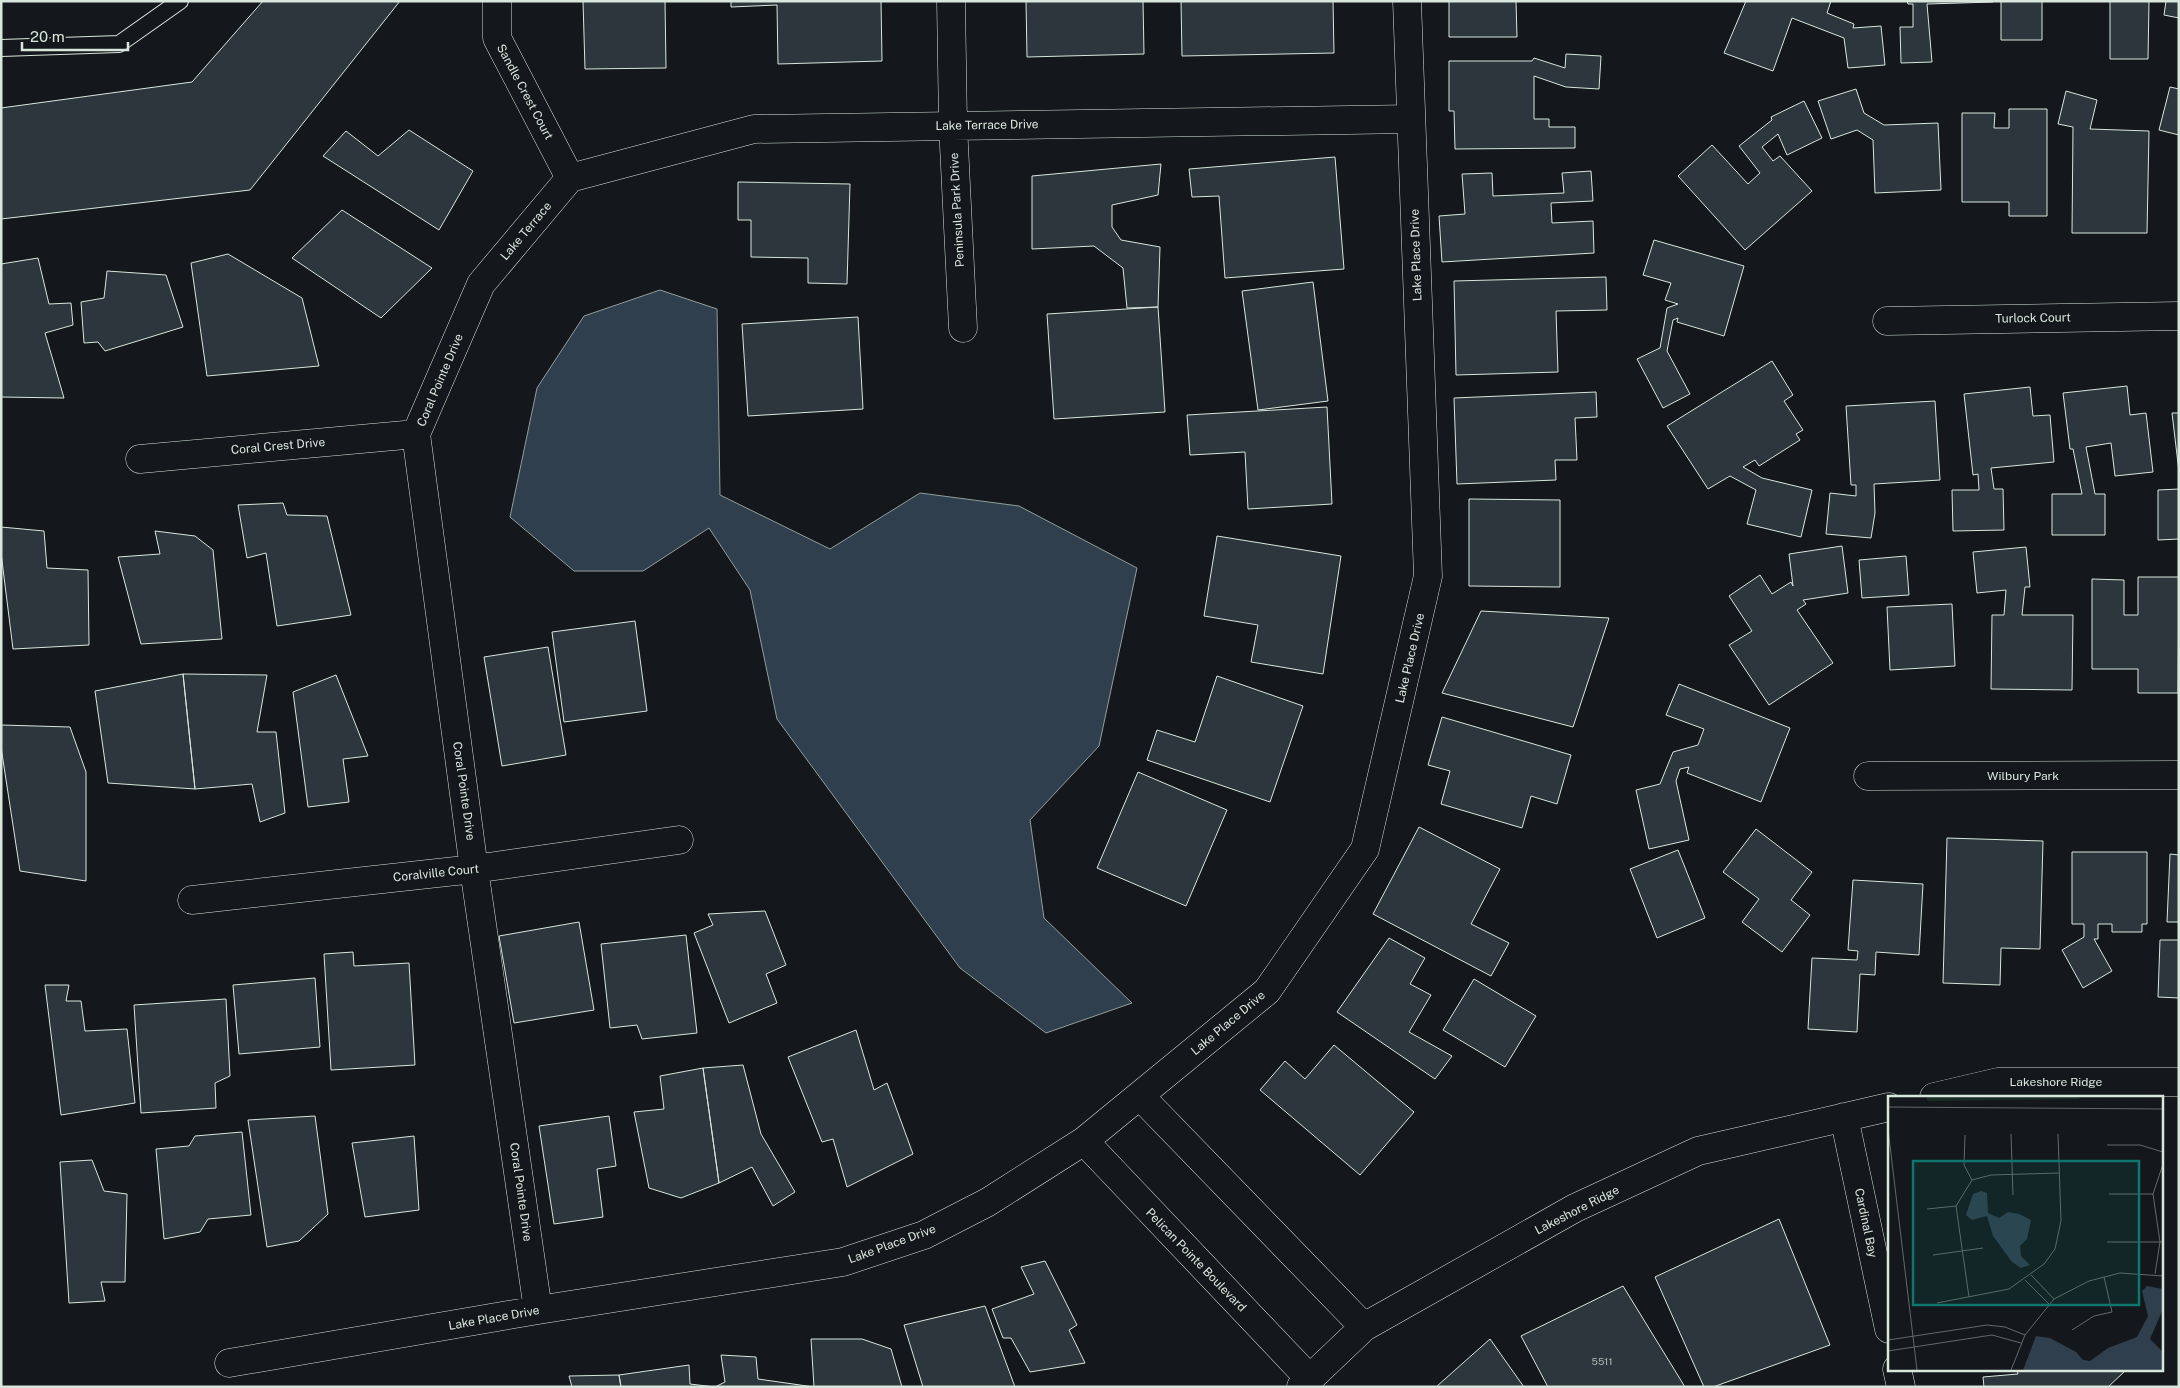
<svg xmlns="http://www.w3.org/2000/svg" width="2180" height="1388" viewBox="0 0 2180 1388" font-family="'Public Sans',sans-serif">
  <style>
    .water { fill: #2f3f4d; stroke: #939e99 }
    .building { fill: #2c363c; stroke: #d8e6dc }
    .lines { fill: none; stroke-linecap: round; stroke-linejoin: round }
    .lane-casing { stroke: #d8e6dc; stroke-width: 18 }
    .street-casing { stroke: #d8e6dc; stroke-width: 29 }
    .lane { stroke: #14181c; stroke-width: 16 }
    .street { stroke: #14181c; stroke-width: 28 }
    .labels { text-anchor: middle; stroke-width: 4; stroke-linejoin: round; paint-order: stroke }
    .number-label { font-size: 10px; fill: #adbab4 }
    .street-label { font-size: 12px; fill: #d8e6dc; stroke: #14181c }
    .inset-road { fill: none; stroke: #626a69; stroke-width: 1 }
    .view { fill: #0f766e; fill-opacity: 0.15; stroke: #0f766e; stroke-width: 2.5 }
    .inset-edge { fill: none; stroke: #d8e6dc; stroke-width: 2.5 }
  </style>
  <rect width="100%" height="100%" fill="#14181c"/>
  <path class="water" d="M660,290L717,309L720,495L830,549L920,493L1019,506L1137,568L1099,746L1030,820L1044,918L1132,1003L1046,1033L960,968L777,719L750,590L709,528L643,571H574L510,517L537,388L584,316Z"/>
  <path class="building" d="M263,1H400L250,190L1,219V108L192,82Z
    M583,1H665L666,68L585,69Z
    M731,1H881L882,61L778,64L777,5L731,7Z
    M1026,1H1143L1144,54L1027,57Z
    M1181,1H1333L1334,53L1182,56Z
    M1449,1H1516L1517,37H1449Z
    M1746,1H1831L1827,13L1854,24L1853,28L1881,26L1885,65L1848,68L1844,38L1792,18L1773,71L1724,53Z
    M1907,1H1993V2L1927,4L1932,62L1901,63L1900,27H1913V4H1908Z
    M2001,1H2042V40H2001Z
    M2110,1H2149L2148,59H2110Z
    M2166,1H2179V18L2164,15Z
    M1566,54L1601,56L1599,89L1566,87L1534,76V119H1549V127H1575V148L1455,149L1454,111H1449V61H1532L1534,58L1565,68Z
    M2170,87L2179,89V135L2159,130Z
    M1856,89L1864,113L1884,125L1938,123L1941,190L1875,193L1873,140L1857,130L1831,139L1818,101Z
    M2066,91L2097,100L2090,129L2149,131L2147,233H2072L2073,127L2058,124Z
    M1804,101L1822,138L1787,155L1778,134L1762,147L1773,161L1780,156L1812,191L1745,250L1678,176L1712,145L1748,184L1760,173L1739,146L1772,120L1771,117Z
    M2009,109H2047V216H2009V202H1962V113H1995L1994,128H2009Z
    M409,130L473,171L439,230L323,156L346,131L378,156Z
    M1335,157L1344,269L1225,278L1219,196L1192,197L1189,169Z
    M1161,164L1158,195L1112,205V227L1121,240L1160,247L1158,307L1127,308L1123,268L1094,246L1032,249V176Z
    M1591,171L1593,201L1551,203L1552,223L1593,221L1594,253L1442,262L1439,216L1465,214L1462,174L1492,173L1493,196L1564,193L1562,173Z
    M738,182L850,184L847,284L808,283V258L751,257V220H738Z
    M342,210L432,268L381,318L292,258Z
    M1654,240L1744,266L1724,336L1677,322L1678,318L1673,320L1667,351L1690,394L1663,408L1637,359L1660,348L1667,308L1678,304L1665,300L1671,283L1643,275Z
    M228,254L302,298L319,366L207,376L191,263Z
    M38,258L49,304L71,303L73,325L45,333L64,398L1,397V264Z
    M107,271L166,275L183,327L105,351L98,342L84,343L81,302L104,298Z
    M1606,277L1607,310L1556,311L1558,372L1456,375L1454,281Z
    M1313,282L1328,401L1258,410L1242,291Z
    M1158,307L1165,412L1054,419L1047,314Z
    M858,317L863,409L748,416L742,324Z
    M1772,361L1793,395L1784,401L1803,430L1796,434L1800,440L1759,466L1755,460L1743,467L1762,478L1812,490L1801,537L1747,524L1756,490L1730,476L1708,489L1667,426Z
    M2127,386L2130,415L2146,413L2153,472L2115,476L2111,443L2086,447L2095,494H2105V535H2052V494H2082L2073,449H2070L2063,393Z
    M2030,387L2033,416L2050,415L2054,462L1991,468L1994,489H2003L2004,530L1953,531L1952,490H1979L1978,474L1973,475L1964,394Z
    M1596,392L1597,417L1575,418L1577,460H1555L1556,480L1457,484L1454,398Z
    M1935,401L1940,480L1874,484L1875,513L1871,538L1826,534L1830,493L1856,496V485H1851L1846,406Z
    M1327,407L1332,504L1248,509L1245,452L1190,455L1187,415Z
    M2172,413H2179V472Z
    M2179,489V539L2158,540V490Z
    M1469,499L1560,500V587L1469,586Z
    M283,503L287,515L327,516L351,615L277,626L266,553L247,558L238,505Z
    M1,527L44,531L47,568L88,570L89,645L13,649L1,553Z
    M155,531L195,536L213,550L222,639L141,644L118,557L160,554Z
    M1217,536L1341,556L1323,674L1251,662L1258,625L1204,616Z
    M1842,546L1848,593L1803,600L1806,604L1797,610L1833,663L1769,705L1729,645L1752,631L1729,596L1760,575L1772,594L1791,582L1793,586L1789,554Z
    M2026,547L2030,587H2025L2022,615H2073L2072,690L1991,689L1992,615H2004L2006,590L1977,593L1973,552Z
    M1906,556L1909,595L1862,598L1859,560Z
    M2138,577H2179L2178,693H2138V669H2092V579L2124,580V615H2138Z
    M1952,604L1955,666L1890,670L1887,607Z
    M1481,611L1609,618L1573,727L1442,693Z
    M635,621L647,711L564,722L552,632Z
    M548,647L566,755L502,766L484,657Z
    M183,674L195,789L108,783L95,691Z
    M183,674L267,675L257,732H276L285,813L260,822L252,784L195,789Z
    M336,675L368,756L343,759L349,802L308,807L293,692Z
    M1217,676L1303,706L1270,802L1147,760L1157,730L1195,742Z
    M1679,684L1790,728L1761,802L1687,773L1689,767L1680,769L1676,781L1689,840L1649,849L1636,790L1660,784L1673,752L1698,745L1704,729L1666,715Z
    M1442,717L1571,755L1557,804L1531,796L1522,828L1441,804L1450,771L1428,765Z
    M1,725L70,727L86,772V881L20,871L1,747Z
    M1138,772L1227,810L1186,906L1097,868Z
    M1419,827L1500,869L1471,924L1509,943L1491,976L1373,914Z
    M1756,829L1812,872L1791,900L1810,915L1782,952L1742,922L1759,899L1723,872Z
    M1947,838L2043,841L2040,949L2001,948L2000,985L1943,983Z
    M1678,850L1705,918L1657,938L1630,869Z
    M2072,852H2147V924H2142V932H2112V924H2098V939H2094L2112,971L2083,988L2062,950L2084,937V924H2072Z
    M2170,854L2179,855V922H2167Z
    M1853,880L1923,884L1919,955L1876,952L1875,975L1860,974L1857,1032L1808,1029L1812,958L1857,960L1858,951L1848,950Z
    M765,911L786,965L766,974L777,1003L729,1023L694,933L713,925L708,914Z
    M579,922L594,1010L514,1023L499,936Z
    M686,935L697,1033L642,1039L637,1025L610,1028L601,944Z
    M1389,938L1425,958L1410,984L1431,995L1409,1032L1452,1056L1435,1079L1337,1012Z
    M2160,940H2179V998L2158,997Z
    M353,952L354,966L409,963L415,1065L331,1070L324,954Z
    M315,978L320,1047L239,1054L233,985Z
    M1474,979L1536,1016L1505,1067L1443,1030Z
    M45,985H69L66,1001H81L85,1031L127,1029L135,1103L61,1115Z
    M226,999L230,1076L215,1083L216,1108L141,1113L134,1005Z
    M856,1030L874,1090L887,1083L913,1154L847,1187L833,1139L822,1142L788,1057Z
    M1334,1045L1414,1112L1360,1175L1260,1090L1285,1061L1305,1079Z
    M743,1065L761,1134L795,1192L773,1206L752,1167L719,1183L703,1068Z
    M703,1068L719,1183L681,1198L649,1188L634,1112L664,1109L660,1076Z
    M315,1116L328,1214L299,1241L267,1247L248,1120Z
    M609,1116L616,1166L597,1169L603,1217L554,1224L539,1126Z
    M242,1132L251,1215L208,1219L200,1232L164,1239L156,1149L189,1146L195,1136Z
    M414,1136L419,1210L365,1217L352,1143Z
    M92,1160L104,1191L127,1194L125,1282H101L105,1301L69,1303L60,1162Z
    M1779,1219L1830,1345L1713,1387H1704L1655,1277Z
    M1045,1261L1077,1325L1069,1330L1085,1363L1030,1372L1011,1338H1003L992,1309L1034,1294L1021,1267Z
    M1623,1286L1685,1387H1548L1521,1336Z
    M985,1306L1015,1387H923L904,1325Z
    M811,1339H862L891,1349L902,1387H814Z
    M1490,1339L1524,1387H1436Z
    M721,1355L756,1357L758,1379L814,1387H715L725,1382Z
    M689,1365L690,1384L715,1387H621L619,1375Z
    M2017,1369H2123L2124,1372L2108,1387H1984L1983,1377L2018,1374Z
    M619,1375L621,1387H572L569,1376Z"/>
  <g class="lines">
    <g class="lane-casing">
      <path id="lane" d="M1,48L119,44L180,1"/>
    </g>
    <g class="street-casing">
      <path id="street" d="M497,1V38L570,178
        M951,1L953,125L963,328
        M570,178L754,129L1411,119
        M1887,321L2179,316
        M140,459L416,434
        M1868,776L2179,775
        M192,900L474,869L679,840
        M1140,1096L1364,1327
        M1934,1097L1998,1082H2179
        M1844,1117L1889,1329
        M1084,1141L1309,1378
        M538,1310L474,869L416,434L481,284L570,178
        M229,1363L538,1310L843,1262L924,1235L988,1202L1084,1141L1267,991L1365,849L1428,576L1407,1
        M1897,1369L1901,1387
        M1301,1387L1364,1327L1575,1208L1698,1151L1889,1107"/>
    </g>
    <use href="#lane" class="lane"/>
    <use href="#street" class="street"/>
  </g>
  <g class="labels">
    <g class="number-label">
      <text x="1602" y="1365">5511</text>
    </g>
    <g class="street-label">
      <text transform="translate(525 92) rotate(62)" y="4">Sandle Crest Court</text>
      <text transform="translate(987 125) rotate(-1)" y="4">Lake Terrace Drive</text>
      <text transform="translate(957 210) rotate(-93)" y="4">Peninsula Park Drive</text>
      <text transform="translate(526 231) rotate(-50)" y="4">Lake Terrace</text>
      <text transform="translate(1416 255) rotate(-92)" y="4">Lake Place Drive</text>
      <text transform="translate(2033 318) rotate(-1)" y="4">Turlock Court</text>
      <text transform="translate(440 380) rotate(-67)" y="4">Coral Pointe Drive</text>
      <text transform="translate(278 446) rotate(-5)" y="4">Coral Crest Drive</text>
      <text transform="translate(1410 658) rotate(-77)" y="4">Lake Place Drive</text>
      <text x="2023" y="780">Wilbury Park</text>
      <text transform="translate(464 791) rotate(82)" y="4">Coral Pointe Drive</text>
      <text transform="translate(436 873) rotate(-6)" y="4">Coralville Court</text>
      <text transform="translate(1228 1023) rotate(-40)" y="4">Lake Place Drive</text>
      <text x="2056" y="1086">Lakeshore Ridge</text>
      <text transform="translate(521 1192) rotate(82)" y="4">Coral Pointe Drive</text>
      <text transform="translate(1577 1210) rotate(-27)" y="4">Lakeshore Ridge</text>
      <text transform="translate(1866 1223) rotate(78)" y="4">Cardinal Bay</text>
      <text transform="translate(892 1244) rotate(-20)" y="4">Lake Place Drive</text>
      <text transform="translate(1196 1260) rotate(46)" y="4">Pelican Pointe Boulevard</text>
      <text transform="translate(494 1318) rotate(-10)" y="4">Lake Place Drive</text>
    </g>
  </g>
  <g transform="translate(1888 1096)">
    <rect width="275" height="275" fill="#14181c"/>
    <path d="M39,1H191L192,3L39,5Z" fill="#1a2d24"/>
    <path d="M93,95L99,97L100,117L111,122L120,116L131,118L143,124L139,143L132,150L133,160L142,169L133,172L124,166L105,140L99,120L84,124L78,119L85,98ZM259,190L275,193V213L262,243L275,256V274H135L148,240L162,242L188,256L195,264L202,265L220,252L249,241L260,220L254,195Z" fill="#2f3f4d"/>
    <path class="inset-road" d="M0,11L275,13M0,33L29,274M123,38L125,99M77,39L76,69L84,84M219,49H252L275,56M84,84L103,79L171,77M221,98H265M39,113L68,110M219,146H274M45,159L95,152M267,178L272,146L265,98L275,68M143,179L166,203M137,184L161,208M81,201L68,110L84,84M49,207L121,193L156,168L167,153L173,125L170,38M184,234L206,220L224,216L216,181M0,244L99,229L117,231L137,239M0,255L104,239L133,247M123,274L137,239L166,203L201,185L232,177L275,180"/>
    <path class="view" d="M25,65H251V209H25Z"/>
    <rect width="275" height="275" class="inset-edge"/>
  </g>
  <rect width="2180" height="1388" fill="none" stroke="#d8e6dc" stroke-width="5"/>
  <path d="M22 42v8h106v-8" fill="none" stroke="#d8e6dc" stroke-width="2.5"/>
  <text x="30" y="42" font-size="15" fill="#d8e6dc" stroke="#14181c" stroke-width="4" paint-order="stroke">20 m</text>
</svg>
